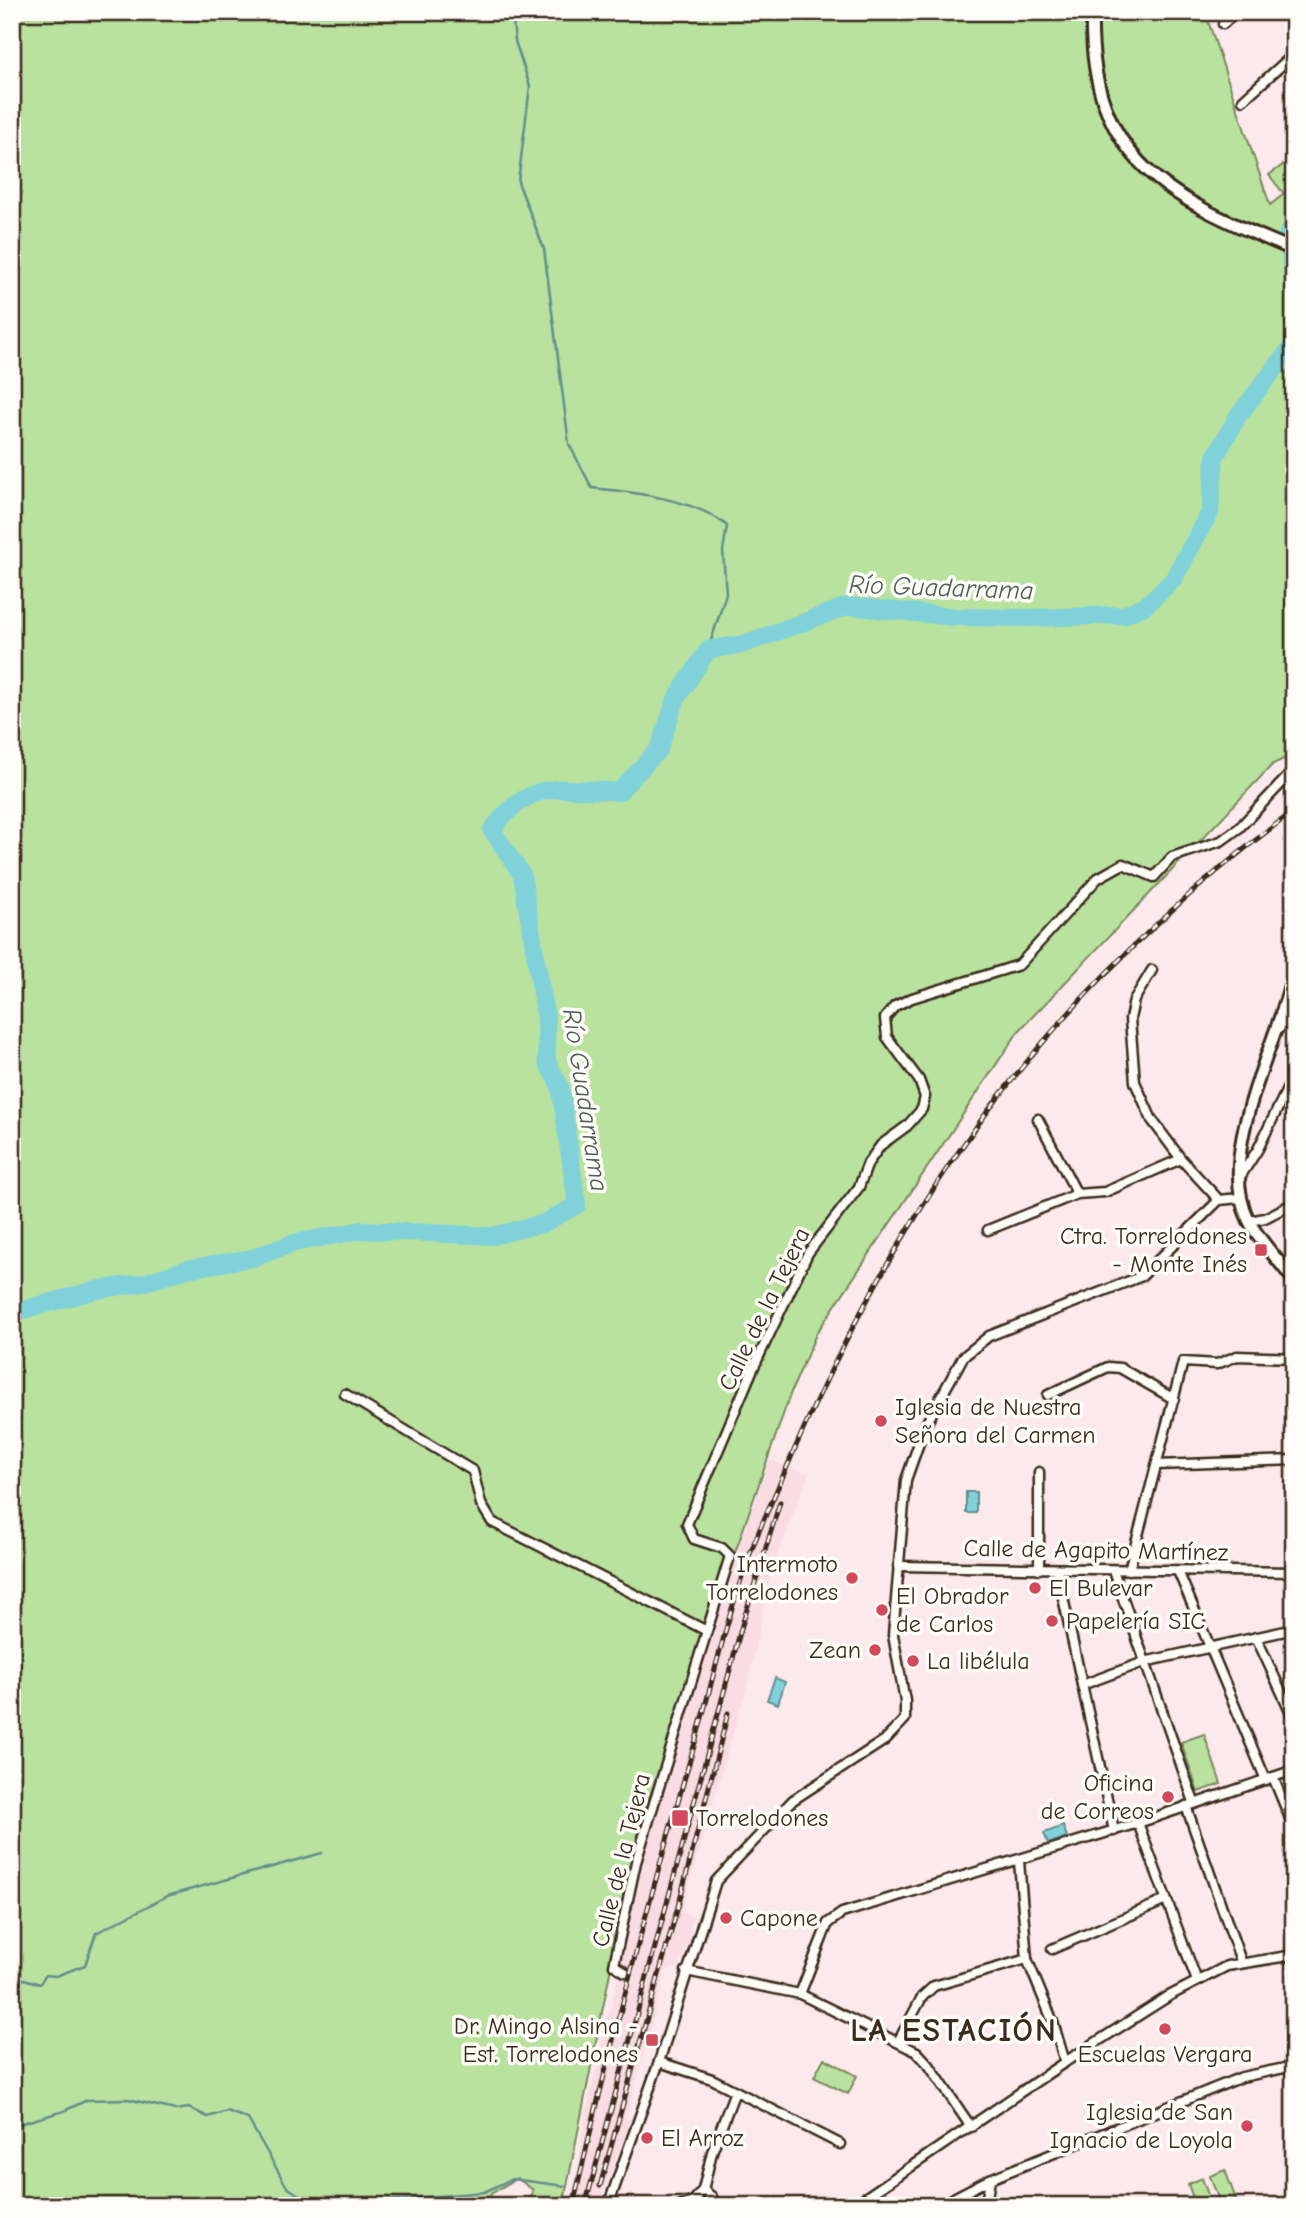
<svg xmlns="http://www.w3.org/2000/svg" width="1306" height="2218" font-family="'Comic Neue',sans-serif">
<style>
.built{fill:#fadce3}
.green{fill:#b9e29e;stroke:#7a865e;stroke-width:2}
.water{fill:#80d1da;stroke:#648e8f;stroke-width:2}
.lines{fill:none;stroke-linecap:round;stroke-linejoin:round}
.stream{stroke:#648e8f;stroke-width:2.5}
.river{stroke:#80d1da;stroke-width:18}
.minor-casing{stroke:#3b2a1e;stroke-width:13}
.secondary-casing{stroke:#3b2a1e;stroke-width:16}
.minor{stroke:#fdfcf7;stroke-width:8}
.secondary{stroke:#fdfcf7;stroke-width:10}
.rail-casing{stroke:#3b2a1e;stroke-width:5}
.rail{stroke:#fdfcf7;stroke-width:2.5;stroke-dasharray:8;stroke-linecap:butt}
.poi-dot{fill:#d1495b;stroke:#fdfcf7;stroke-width:2.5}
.labels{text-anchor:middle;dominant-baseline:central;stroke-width:7;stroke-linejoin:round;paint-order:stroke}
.poi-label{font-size:24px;fill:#3b2a1e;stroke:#fdfcf7;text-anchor:start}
.street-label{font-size:24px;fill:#3b2a1e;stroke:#fdfcf7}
.water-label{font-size:26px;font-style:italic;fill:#505c56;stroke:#fdfcf7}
.district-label{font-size:32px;font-weight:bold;letter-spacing:2px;fill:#3b2a1e;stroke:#fdfcf7}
</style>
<rect width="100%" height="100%" fill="#fbe9eb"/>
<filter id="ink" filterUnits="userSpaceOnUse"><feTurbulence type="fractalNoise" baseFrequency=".0143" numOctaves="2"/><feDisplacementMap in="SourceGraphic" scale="14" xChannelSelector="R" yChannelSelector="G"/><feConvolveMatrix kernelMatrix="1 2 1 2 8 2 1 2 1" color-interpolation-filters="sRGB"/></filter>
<g filter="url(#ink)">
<!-- built -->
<path class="built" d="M770,1460L808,1474L771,1572L748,1682L681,1912L693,1916L689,1930H692L690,1939L678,1968L666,1971L626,2118L631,2119L598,2206H569L578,2170L587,2108L618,1977L625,1971L622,1964L639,1865L665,1770L701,1675L734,1560Z"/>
<!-- green -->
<g class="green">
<path d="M12,12H1205L1270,205L1284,194L1269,175L1294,157V754L1273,764L1018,1032L816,1334L791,1392L639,1828L563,2206H529L533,2190L517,2178L491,2194L487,2206H12Z"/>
<path d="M1204,1734L1221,1784L1198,1792L1181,1742Z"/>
<path d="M824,2058L857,2076L848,2094L814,2077Z"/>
<path d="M1225,2170L1237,2202L1221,2206L1210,2176Z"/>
<path d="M1202,2178L1212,2206H1196L1188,2184Z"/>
</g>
<!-- water -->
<g class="water">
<rect x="966" y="1492" width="10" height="21"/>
<path d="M775,1678L785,1682L778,1704L767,1700Z"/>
<path d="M1063,1826L1067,1837L1048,1844L1044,1833Z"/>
</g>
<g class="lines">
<!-- stream -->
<g class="stream">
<path d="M512,12L515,41L530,86L518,182L544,249L569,444L592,488C632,492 697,499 727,526L723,551L726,594L708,650"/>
<path d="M12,1981L24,1979L40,1984L45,1975L56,1976L85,1965L96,1933L167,1896L322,1853"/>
<path d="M12,2126L64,2111L87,2100L128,2099L175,2110L189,2108L208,2117L227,2111L248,2119L287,2187L311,2203L348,2204L484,2192L512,2179L565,2186"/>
</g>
<!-- river -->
<g class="river">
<path d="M1294,226L1288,233L1294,290"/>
<path d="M12,1313L96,1290L143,1283L187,1269L252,1258L294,1243L362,1230L493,1236L544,1223L577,1205L560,1086L547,1062L546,1019L522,875L492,830C531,777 561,789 619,792L659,749L676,699L708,650L744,644L848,606L955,617L1030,618L1124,615L1146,605L1173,580L1210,512L1215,457L1238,416L1294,344"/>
</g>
<defs>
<g id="minor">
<path d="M1281,12L1294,26"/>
<path d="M1223,24L1236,12"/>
<path d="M1243,100L1294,54"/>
<path d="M1152,970L1134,1000L1130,1019L1135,1082L1152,1120L1181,1159L1219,1200"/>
<path d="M1277,1030L1294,1017"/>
<path d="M1038,1119L1077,1194"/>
<path d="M1240,1177L1258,1149L1294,1075"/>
<path d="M1249,1221L1265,1218L1294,1203"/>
<path d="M988,1230L1077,1194L1105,1192L1181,1159"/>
<path d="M345,1394L473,1471L481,1504L492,1522L705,1630"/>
<path d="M1048,1395L1108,1367L1120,1368L1174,1399"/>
<path d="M1157,1465L1294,1460"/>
<path d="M898,1566L1294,1572"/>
<path d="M1039,1569V1472"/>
<path d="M1057,1570L1114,1831"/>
<path d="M1113,1570L1194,1802"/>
<path d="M1129,1570L1183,1362L1217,1364L1237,1356L1294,1358"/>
<path d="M1178,1571L1266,1780"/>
<path d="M1256,1637L1294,1719"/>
<path d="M1082,1685L1144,1662L1294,1629"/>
<path d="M1273,1777L1294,1828"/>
<path d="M1186,1806L1241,1961"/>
<path d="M1138,1823L1197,1981"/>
<path d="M1019,1861L1027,1959L1053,2022L1065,2062"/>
<path d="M1052,1949L1166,1900"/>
<path d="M686,1971L800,1994L917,2052L929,2065L971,2127"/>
<path d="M625,1972L614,1965L636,1862L730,1556L722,1548L694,1539L687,1524L752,1371L808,1253L859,1187L868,1163L881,1145L907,1126L922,1109L925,1097L919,1080L887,1037L885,1018L895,1006L912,998L1019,965L1098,878L1123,864L1154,877L1172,857L1221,841L1239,828L1294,770"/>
<path d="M800,1994L828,1923L842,1913L1138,1823L1294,1770"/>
<path d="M898,2042L922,1997L934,1986L1027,1959"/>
<path d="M659,2062L712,2079L840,2144"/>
<path d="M703,2190L712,2152L735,2091"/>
<path d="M986,2204L990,2179"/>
<path d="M608,2206L659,2062L716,1881L793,1800L885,1740L905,1719V1701L893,1635L906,1480L925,1426L963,1357L989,1336L1142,1276L1219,1200L1240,1198"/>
<path d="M681,2206L696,2201"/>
<path d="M701,2206L696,2198L703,2190L712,2197L706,2206"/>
<path d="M853,2206L1065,2062L1169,1996L1227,1966L1294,1955"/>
<path d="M938,2206L990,2179L1242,2077L1294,2066"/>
<path d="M960,2206L970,2203L989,2206"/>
</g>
<g id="secondary">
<path d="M1092,12C1088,163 1173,200 1294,250"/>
<path d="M1294,967C1282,1038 1213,1151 1249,1221C1260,1242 1280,1261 1294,1281"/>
</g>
</defs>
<!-- minor casing -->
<use href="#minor" class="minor-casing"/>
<!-- secondary casing -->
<use href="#secondary" class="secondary-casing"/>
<!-- minor -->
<use href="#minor" class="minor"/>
<!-- secondary -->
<use href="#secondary" class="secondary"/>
<defs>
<g id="rail">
<path d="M600,2186L679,1903L728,1713"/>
<path d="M573,2206C609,2048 651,1891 697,1736C713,1679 726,1621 746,1565C759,1527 777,1491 793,1453C908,1188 1059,983 1294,811"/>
<path d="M585,2206L742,1625L780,1502"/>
</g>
</defs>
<!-- rail casing -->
<use href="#rail" class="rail-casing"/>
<!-- rail -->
<use href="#rail" class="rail"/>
</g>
</g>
<!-- markers -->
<g class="poi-dot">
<rect x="1254" y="1243" width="14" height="14" rx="3.5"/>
<circle cx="881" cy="1421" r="7"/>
<circle cx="852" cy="1578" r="7"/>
<circle cx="1035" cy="1588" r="7"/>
<circle cx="882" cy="1610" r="7"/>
<circle cx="1052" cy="1621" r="7"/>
<circle cx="875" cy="1650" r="7"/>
<circle cx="913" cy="1661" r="7"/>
<circle cx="1168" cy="1797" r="7"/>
<rect x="671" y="1809" width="18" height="18" rx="3.5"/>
<circle cx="726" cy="1918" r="7"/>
<circle cx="1165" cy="2029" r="7"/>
<rect x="645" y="2033" width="14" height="14" rx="3.5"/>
<circle cx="1247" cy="2126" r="7"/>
<circle cx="647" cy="2138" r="7"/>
</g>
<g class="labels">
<!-- poi labels -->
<g class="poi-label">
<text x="1247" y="1236" text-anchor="end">Ctra. Torrelodones<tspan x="1247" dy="28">- Monte Inés</tspan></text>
<text x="895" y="1407">Iglesia de Nuestra<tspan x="895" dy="28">Señora del Carmen</tspan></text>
<text x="838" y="1564" text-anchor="end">Intermoto<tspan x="838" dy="28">Torrelodones</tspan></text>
<text x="1049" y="1588">El Bulevar</text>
<text x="896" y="1596">El Obrador<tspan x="896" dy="28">de Carlos</tspan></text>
<text x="1066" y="1621">Papelería SIC</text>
<text x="861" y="1650" text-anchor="end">Zean</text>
<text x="927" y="1661">La libélula</text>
<text x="1154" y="1783" text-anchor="end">Oficina<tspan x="1154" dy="28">de Correos</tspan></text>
<text x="696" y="1818">Torrelodones</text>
<text x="740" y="1918">Capone</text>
<text x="638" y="2026" text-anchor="end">Dr. Mingo Alsina -<tspan x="638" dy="28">Est. Torrelodones</tspan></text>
<text x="1165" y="2054" text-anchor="middle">Escuelas Vergara</text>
<text x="1233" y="2112" text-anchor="end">Iglesia de San<tspan x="1233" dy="28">Ignacio de Loyola</tspan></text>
<text x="661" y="2138">El Arroz</text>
</g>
<!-- street labels -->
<g class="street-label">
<text transform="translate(764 1309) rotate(-64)">Calle de la Tejera</text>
<text transform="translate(1096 1550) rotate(1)">Calle de Agapito Martínez</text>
<text transform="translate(621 1860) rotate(-76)">Calle de la Tejera</text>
</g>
<!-- water labels -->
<g class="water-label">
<text transform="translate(941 588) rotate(2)">Río Guadarrama</text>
<text transform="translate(585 1100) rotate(81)">Río Guadarrama</text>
</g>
<!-- district labels -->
<g class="district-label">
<text x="954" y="2030">LA ESTACIÓN</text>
</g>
</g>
<!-- margin -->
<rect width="1306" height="2218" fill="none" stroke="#fdfcf7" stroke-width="42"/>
<rect x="21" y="21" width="1264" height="2176" fill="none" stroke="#3b2a1e" stroke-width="2.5" filter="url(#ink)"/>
</svg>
